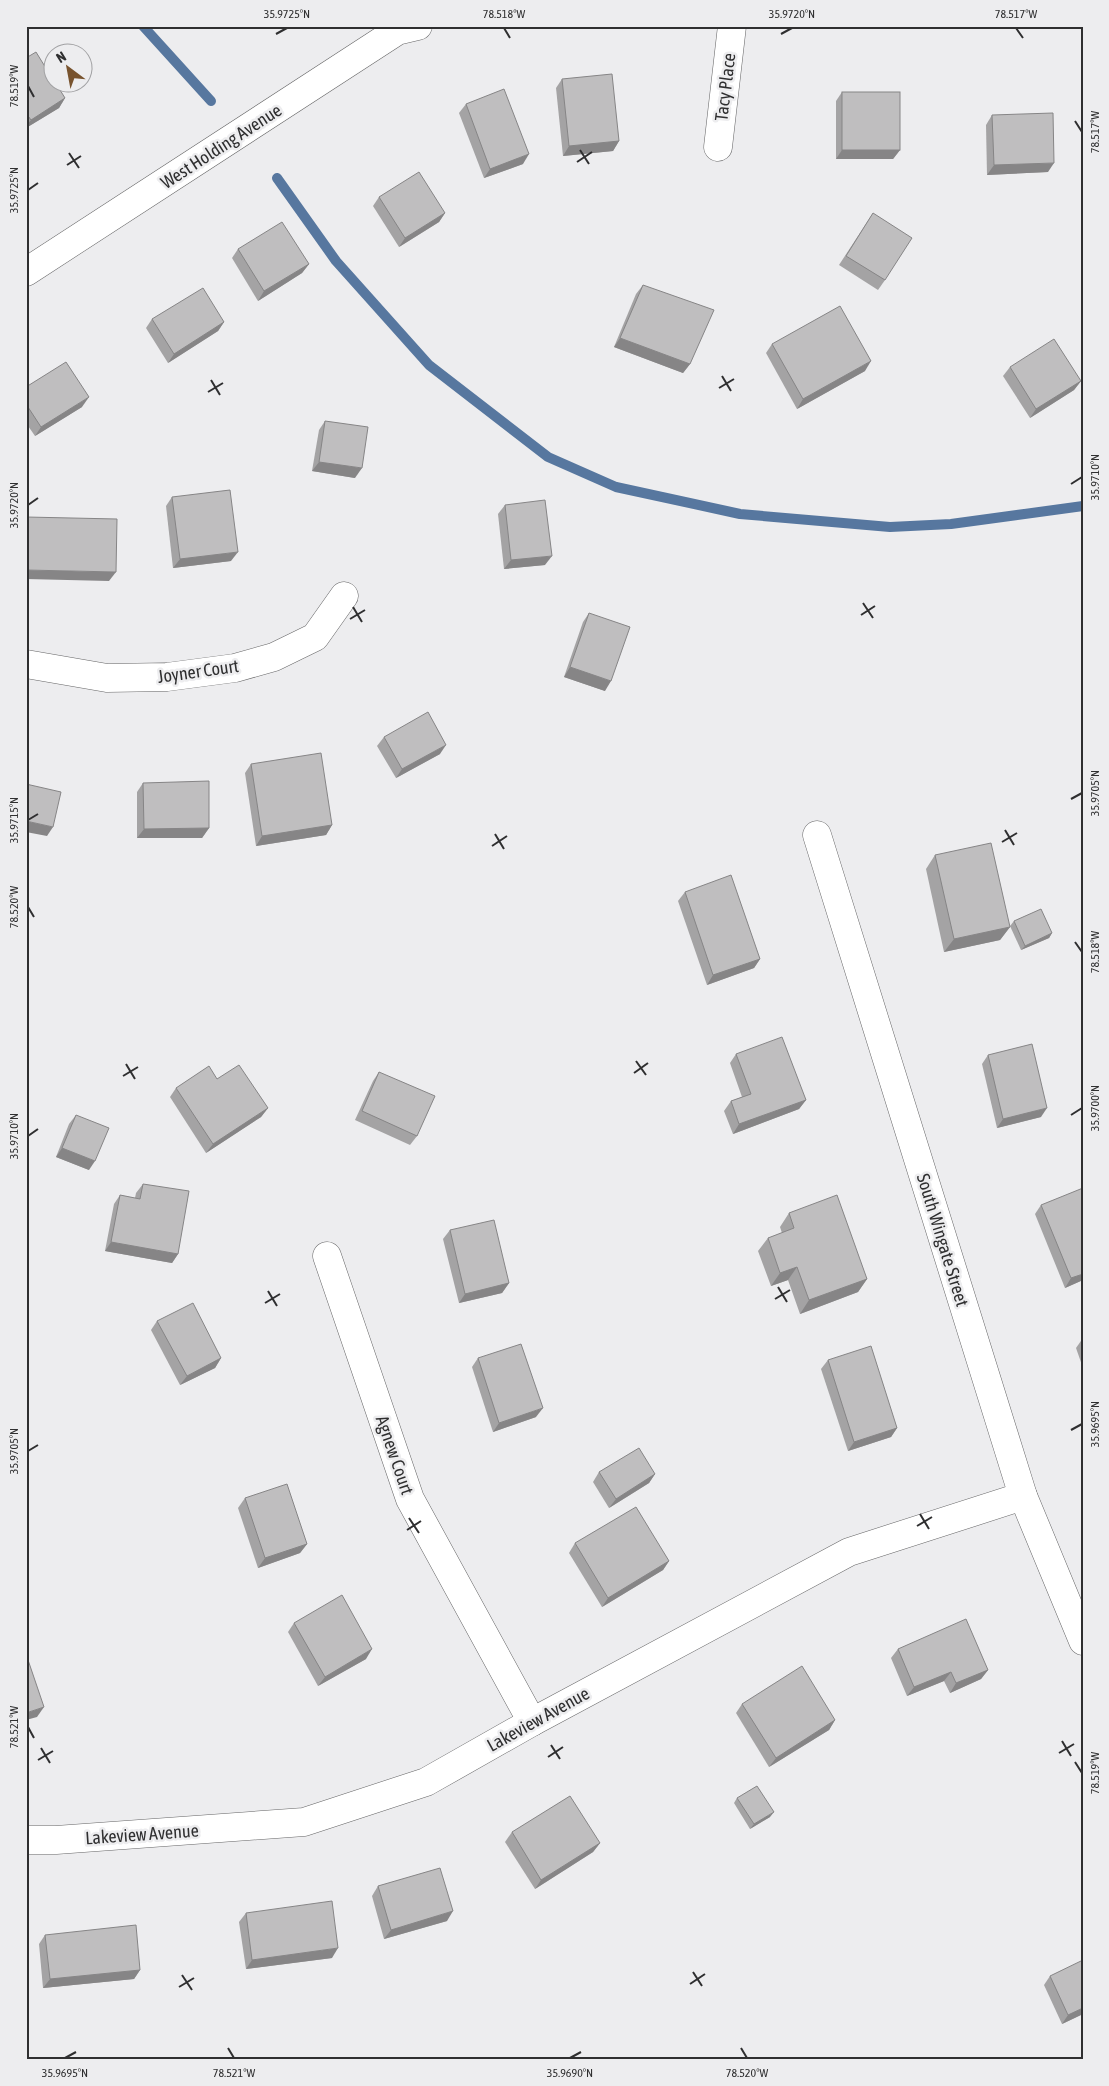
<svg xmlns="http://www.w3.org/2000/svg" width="1109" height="2086" font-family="'Asap Condensed',sans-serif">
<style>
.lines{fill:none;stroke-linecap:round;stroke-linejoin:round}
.stream{stroke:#57779f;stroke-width:10}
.minor-casing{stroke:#666667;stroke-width:29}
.minor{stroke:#fff;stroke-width:28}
.wall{fill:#a4a3a4}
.shaded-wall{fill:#868586}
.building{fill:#bfbebf;stroke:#868586}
.ticks{fill:none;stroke:#2f2f30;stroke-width:2}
.labels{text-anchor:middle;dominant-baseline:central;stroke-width:5;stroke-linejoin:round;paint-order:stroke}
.street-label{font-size:18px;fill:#2f2f30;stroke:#ededef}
.neatline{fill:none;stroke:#2f2f30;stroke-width:2}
.ticks-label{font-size:12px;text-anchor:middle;fill:#2f2f30}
</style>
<rect width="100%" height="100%" fill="#ededef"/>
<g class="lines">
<!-- stream -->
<g class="stream">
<path d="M143,26L211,101"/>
<path d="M277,178L336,261L429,365L548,457L616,487L740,514L890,527L951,524L1083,506"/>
</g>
<defs>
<g id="minor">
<path d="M718,147L732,26"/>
<path d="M26,272L397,31L418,26"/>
<path d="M26,664L107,678L167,677L235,668L274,657L315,637L344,596"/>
<path d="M817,835L1023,1496L1083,1641"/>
<path d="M327,1256L410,1499L532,1722"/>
<path d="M26,1840H56L304,1822L426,1782L532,1722L849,1552L1023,1496"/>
</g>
</defs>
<!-- minor casing -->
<use href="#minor" class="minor-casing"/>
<!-- minor -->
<use href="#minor" class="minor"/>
</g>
<!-- wall -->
<g class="wall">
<path d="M26,58L65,98L59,108L26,128Z"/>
<path d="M562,79L619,141L613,151L563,156L556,88Z"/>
<path d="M842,92L900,150L893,159H836V101Z"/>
<path d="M466,104L523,164L484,178L459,113Z"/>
<path d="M992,115L1048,172L987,175L986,125Z"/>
<path d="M379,197L445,213L439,222L399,247L373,206Z"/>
<path d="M873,213L885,280L878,290L839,265Z"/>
<path d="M238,249L309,264L302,273L258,301L232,258Z"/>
<path d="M643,285L690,364L683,373L614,347L636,294Z"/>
<path d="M152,319L224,322L218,331L168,363L146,328Z"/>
<path d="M772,344L865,371L797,409L766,353Z"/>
<path d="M1010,367L1081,381L1074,390L1030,418L1003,376Z"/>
<path d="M26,387L82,407L35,436L26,423Z"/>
<path d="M325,421L355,478L312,471L319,430Z"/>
<path d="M172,497L231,561L173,568L166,506Z"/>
<path d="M505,505L545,565L504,569L498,514Z"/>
<path d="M589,613L605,691L564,677L583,622Z"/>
<path d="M384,737L440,754L396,778L377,746Z"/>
<path d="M251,764L332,825L326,835L256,846L245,773Z"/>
<path d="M143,783L209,828L202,838H137V792Z"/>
<path d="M935,855L1010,927L1000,940L944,952L926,869Z"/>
<path d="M685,892L760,959L754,968L707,985L678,901Z"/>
<path d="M1014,921L1052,933L1049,938L1021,950L1010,926Z"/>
<path d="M736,1054L806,1100L799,1109L733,1134L724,1111L731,1101L742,1097L730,1063Z"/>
<path d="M988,1055L1041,1117L997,1128L982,1064Z"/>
<path d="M379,1072L417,1136L410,1145L355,1120L373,1081Z"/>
<path d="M217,1079L268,1108L261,1117L206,1153L170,1097L176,1088Z"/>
<path d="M76,1115L89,1170L56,1157L69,1124Z"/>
<path d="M143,1184L178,1254L172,1263L105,1251L114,1204L120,1195L135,1198L136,1193Z"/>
<path d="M1041,1205L1083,1280L1065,1288L1035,1214Z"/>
<path d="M789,1213L867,1279L858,1292L800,1314L788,1280L771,1286L758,1251L768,1238L782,1233L780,1227Z"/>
<path d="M450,1230L509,1283L502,1293L459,1303L443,1239Z"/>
<path d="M157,1321L221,1358L215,1368L180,1385L151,1330Z"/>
<path d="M1083,1338V1368L1076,1348Z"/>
<path d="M478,1358L536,1417L493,1432L472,1367Z"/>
<path d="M828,1360L897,1428L891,1437L848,1451L821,1369Z"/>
<path d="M599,1472L655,1474L649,1483L609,1508L593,1482Z"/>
<path d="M245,1498L307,1544L300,1553L258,1568L238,1508Z"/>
<path d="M575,1543L669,1561L663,1570L602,1607L569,1553Z"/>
<path d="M294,1623L366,1659L318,1686L288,1632Z"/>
<path d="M898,1649L988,1670L981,1679L950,1693L944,1681L907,1696L891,1658Z"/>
<path d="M742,1704L835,1720L829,1730L769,1767L736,1713Z"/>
<path d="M737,1798L770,1817L750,1829L734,1803Z"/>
<path d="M512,1832L600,1843L593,1852L535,1889L505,1842Z"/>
<path d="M378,1886L447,1921L384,1939L372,1896Z"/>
<path d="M246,1913L332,1958L246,1969L239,1922Z"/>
<path d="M45,1935L140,1970L134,1979L43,1988L39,1944Z"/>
<path d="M1050,1976L1083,2014L1062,2024L1044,1985Z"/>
</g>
<!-- shaded-wall -->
<g class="shaded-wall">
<path d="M65,98L59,108L26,128V126L31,120Z"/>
<path d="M619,141L613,151L563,156L569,146Z"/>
<path d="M842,150H900L893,159H836Z"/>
<path d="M529,154L523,164L484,178L490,169Z"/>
<path d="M1054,163L1048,172L987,175L994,165Z"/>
<path d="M445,213L439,222L399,247L405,238Z"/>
<path d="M309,264L302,273L258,301L264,291Z"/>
<path d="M224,322L218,331L168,363L174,354Z"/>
<path d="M620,338L690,364L683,373L614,347Z"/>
<path d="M871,361L865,371L797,409L803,399Z"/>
<path d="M1081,381L1074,390L1030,418L1036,409Z"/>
<path d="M89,397L82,407L35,436L41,427Z"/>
<path d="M319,462L362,468L355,478L312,471Z"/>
<path d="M238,552L231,561L173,568L180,559Z"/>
<path d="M552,556L545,565L504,569L511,560Z"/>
<path d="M26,570L116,572L109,581L26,579Z"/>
<path d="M570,667L611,681L605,691L564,677Z"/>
<path d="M446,745L440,754L396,778L402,769Z"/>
<path d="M26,821L53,827L47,836L26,832Z"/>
<path d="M332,825L326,835L256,846L262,836Z"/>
<path d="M209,828L202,838H137L144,829Z"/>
<path d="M1010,927L1000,940L944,952L954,939Z"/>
<path d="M1052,933L1049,938L1021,950L1025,946Z"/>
<path d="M760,959L754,968L707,985L713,975Z"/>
<path d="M806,1100L799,1109L733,1134L739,1124Z"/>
<path d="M268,1108L261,1117L206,1153L213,1144Z"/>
<path d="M1047,1108L1041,1117L997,1128L1003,1119Z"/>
<path d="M62,1148L95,1161L89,1170L56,1157Z"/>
<path d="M111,1242L178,1254L172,1263L105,1251Z"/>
<path d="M797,1267L788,1280L771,1286L780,1273Z"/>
<path d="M1083,1274V1280L1065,1288L1071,1278Z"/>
<path d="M867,1279L858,1292L800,1314L809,1300Z"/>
<path d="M509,1283L502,1293L459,1303L465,1294Z"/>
<path d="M221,1358L215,1368L180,1385L187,1376Z"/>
<path d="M543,1408L536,1417L493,1432L499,1423Z"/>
<path d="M897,1428L891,1437L848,1451L854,1442Z"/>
<path d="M655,1474L649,1483L609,1508L616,1499Z"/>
<path d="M307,1544L300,1553L258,1568L265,1558Z"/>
<path d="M669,1561L663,1570L602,1607L608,1598Z"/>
<path d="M372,1649L366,1659L318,1686L325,1677Z"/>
<path d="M988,1670L981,1679L950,1693L956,1683Z"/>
<path d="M951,1672L944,1681L907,1696L914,1687Z"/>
<path d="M44,1707L37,1717L26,1720V1713Z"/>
<path d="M835,1720L829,1730L769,1767L776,1758Z"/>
<path d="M774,1812L770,1817L750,1829L754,1824Z"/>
<path d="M600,1843L593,1852L535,1889L541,1880Z"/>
<path d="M453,1911L447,1921L384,1939L391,1930Z"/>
<path d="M338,1948L332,1958L246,1969L252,1960Z"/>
<path d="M140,1970L134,1979L43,1988L50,1979Z"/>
<path d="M1083,2008V2014L1062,2024L1068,2015Z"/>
</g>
<!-- building -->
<g class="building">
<path d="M36,52L52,78V82H55L65,98L31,120L26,113V58Z"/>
<path d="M612,74L619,141L569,146L562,79Z"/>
<path d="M504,89L529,154L490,169L466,104Z"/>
<rect x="842" y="92" width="58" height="58"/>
<path d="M1053,113L1054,163L994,165L992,115Z"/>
<path d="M419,172L445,213L405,238L379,197Z"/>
<path d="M873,213L912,238L885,280L846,256Z"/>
<path d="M282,222L309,264L264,291L238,249Z"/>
<path d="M643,285L714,310L690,364L620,338Z"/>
<path d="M203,288L224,322L174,354L152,319Z"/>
<path d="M840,306L871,361L803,399L772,344Z"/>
<path d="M1054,339L1081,381L1036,409L1010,367Z"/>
<path d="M66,362L89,397L41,427L26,404V387Z"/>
<path d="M325,421L368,427L362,468L319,462Z"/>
<path d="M230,490L238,552L180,559L172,497Z"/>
<path d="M545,500L552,556L511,560L505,505Z"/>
<path d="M26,517L117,519L116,572L26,570Z"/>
<path d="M589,613L630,627L611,681L570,667Z"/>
<path d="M428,712L446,745L402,769L384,737Z"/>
<path d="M321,753L332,825L262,836L251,764Z"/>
<path d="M209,781V828L144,829L143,783Z"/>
<path d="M26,784L61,792L53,827L26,821Z"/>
<path d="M991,843L1010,927L954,939L935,855Z"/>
<path d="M731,875L760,959L713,975L685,892Z"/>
<path d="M1041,909L1052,933L1025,946L1014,921Z"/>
<path d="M782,1037L806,1100L739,1124L731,1101L751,1094L736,1054Z"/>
<path d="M1032,1044L1047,1108L1003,1119L988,1055Z"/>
<path d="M239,1065L268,1108L213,1144L176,1088L209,1066L217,1079Z"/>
<path d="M379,1072L435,1096L417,1136L362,1111Z"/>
<path d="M76,1115L109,1128L95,1161L62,1148Z"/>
<path d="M143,1184L189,1191L178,1254L111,1242L120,1195L140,1199Z"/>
<path d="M1083,1188V1274L1071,1278L1041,1205Z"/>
<path d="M837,1195L867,1279L809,1300L797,1267L780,1273L768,1238L794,1228L789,1213Z"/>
<path d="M494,1220L509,1283L465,1294L450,1230Z"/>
<path d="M193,1303L221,1358L187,1376L157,1321Z"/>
<path d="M521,1344L543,1408L499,1423L478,1358Z"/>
<path d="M871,1346L897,1428L854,1442L828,1360Z"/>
<path d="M639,1448L655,1474L616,1499L599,1472Z"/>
<path d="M287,1484L307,1544L265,1558L245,1498Z"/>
<path d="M636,1507L669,1561L608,1598L575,1543Z"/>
<path d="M342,1595L372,1649L325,1677L294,1623Z"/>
<path d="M966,1619L988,1670L956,1683L951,1672L914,1687L898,1649Z"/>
<path d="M26,1654L44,1707L26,1713Z"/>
<path d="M802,1666L835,1720L776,1758L742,1704Z"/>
<path d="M757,1786L774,1812L754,1824L737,1798Z"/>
<path d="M570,1796L600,1843L541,1880L512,1832Z"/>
<path d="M440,1868L453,1911L391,1930L378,1886Z"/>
<path d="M332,1901L338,1948L252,1960L246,1913Z"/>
<path d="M136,1925L140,1970L50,1979L45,1935Z"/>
<path d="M1083,1960V2008L1068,2015L1050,1976Z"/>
</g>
<!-- ticks -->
<path class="ticks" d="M504,28L510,38M1016,28L1023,38M276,34L287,28M781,34L792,28M28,86L34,97M1075,121L1082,132M580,150L589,164M69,153L79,168M577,162L592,152M67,165L81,156M28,190L38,183M722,376L731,391M211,380L220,395M719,388L734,379M208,392L223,383M1071,484L1082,477M28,505L38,498M863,603L873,618M353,607L362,622M861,615L875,606M350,619L365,610M1071,799L1082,793M28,820L38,814M1005,830L1014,845M495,834L504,849M1002,842L1017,833M492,846L507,836M28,907L34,917M1075,942L1082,952M636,1061L646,1075M126,1064L135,1079M634,1073L648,1063M123,1076L138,1067M1071,1115L1082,1108M28,1136L38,1129M778,1287L787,1302M268,1291L277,1306M775,1299L790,1290M265,1303L280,1294M1071,1430L1082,1424M28,1451L38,1445M920,1514L929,1529M409,1518L419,1533M917,1526L932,1517M407,1530L421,1521M28,1727L34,1738M1062,1741L1071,1756M551,1745L560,1759M41,1748L50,1763M1059,1753L1074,1744M548,1757L563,1747M38,1760L53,1751M1075,1762L1082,1773M693,1972L702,1986M182,1975L192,1990M690,1984L705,1974M179,1987L194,1978M228,2048L234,2058M741,2048L747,2058M65,2058L76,2052M570,2058L581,2052"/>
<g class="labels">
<!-- street labels -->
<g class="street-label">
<text transform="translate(725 87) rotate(-83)">Tacy Place</text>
<text transform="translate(221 146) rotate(-33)">West Holding Avenue</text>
<text transform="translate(198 671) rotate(-8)">Joyner Court</text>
<text transform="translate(943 1240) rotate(73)">South Wingate Street</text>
<text transform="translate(395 1455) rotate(71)">Agnew Court</text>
<text transform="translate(538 1719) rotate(-29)">Lakeview Avenue</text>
<text transform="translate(142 1834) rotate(-4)">Lakeview Avenue</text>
</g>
</g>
<!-- border -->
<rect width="1109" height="2086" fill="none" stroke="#ededef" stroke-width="55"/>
<!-- north arrow -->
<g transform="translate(68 68) rotate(328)"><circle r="24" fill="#ededef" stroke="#a1a1a3"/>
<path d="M0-4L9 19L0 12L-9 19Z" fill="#78532e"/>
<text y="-8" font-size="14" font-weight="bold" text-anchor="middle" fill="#2f2f30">N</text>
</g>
<rect x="28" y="28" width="1054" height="2030" class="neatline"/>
<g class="ticks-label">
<text x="287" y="18">35.9725°N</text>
<text x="504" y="18">78.518°W</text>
<text x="792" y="18">35.9720°N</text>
<text x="1016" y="18">78.517°W</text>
<text transform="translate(14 86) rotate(-90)" y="4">78.519°W</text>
<text transform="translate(1095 132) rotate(-90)" y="4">78.517°W</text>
<text transform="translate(14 190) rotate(-90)" y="4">35.9725°N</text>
<text transform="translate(1095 477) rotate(-90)" y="4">35.9710°N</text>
<text transform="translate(14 505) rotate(-90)" y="4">35.9720°N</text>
<text transform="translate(1095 793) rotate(-90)" y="4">35.9705°N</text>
<text transform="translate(14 820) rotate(-90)" y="4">35.9715°N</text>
<text transform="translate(14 907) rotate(-90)" y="4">78.520°W</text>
<text transform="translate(1095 952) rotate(-90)" y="4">78.518°W</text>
<text transform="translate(1095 1108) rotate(-90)" y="4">35.9700°N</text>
<text transform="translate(14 1136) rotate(-90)" y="4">35.9710°N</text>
<text transform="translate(1095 1424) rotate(-90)" y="4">35.9695°N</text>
<text transform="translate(14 1451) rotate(-90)" y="4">35.9705°N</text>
<text transform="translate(14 1727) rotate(-90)" y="4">78.521°W</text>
<text transform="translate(1095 1773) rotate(-90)" y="4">78.519°W</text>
<text x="65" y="2077">35.9695°N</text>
<text x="234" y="2077">78.521°W</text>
<text x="570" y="2077">35.9690°N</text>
<text x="747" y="2077">78.520°W</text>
</g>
</svg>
